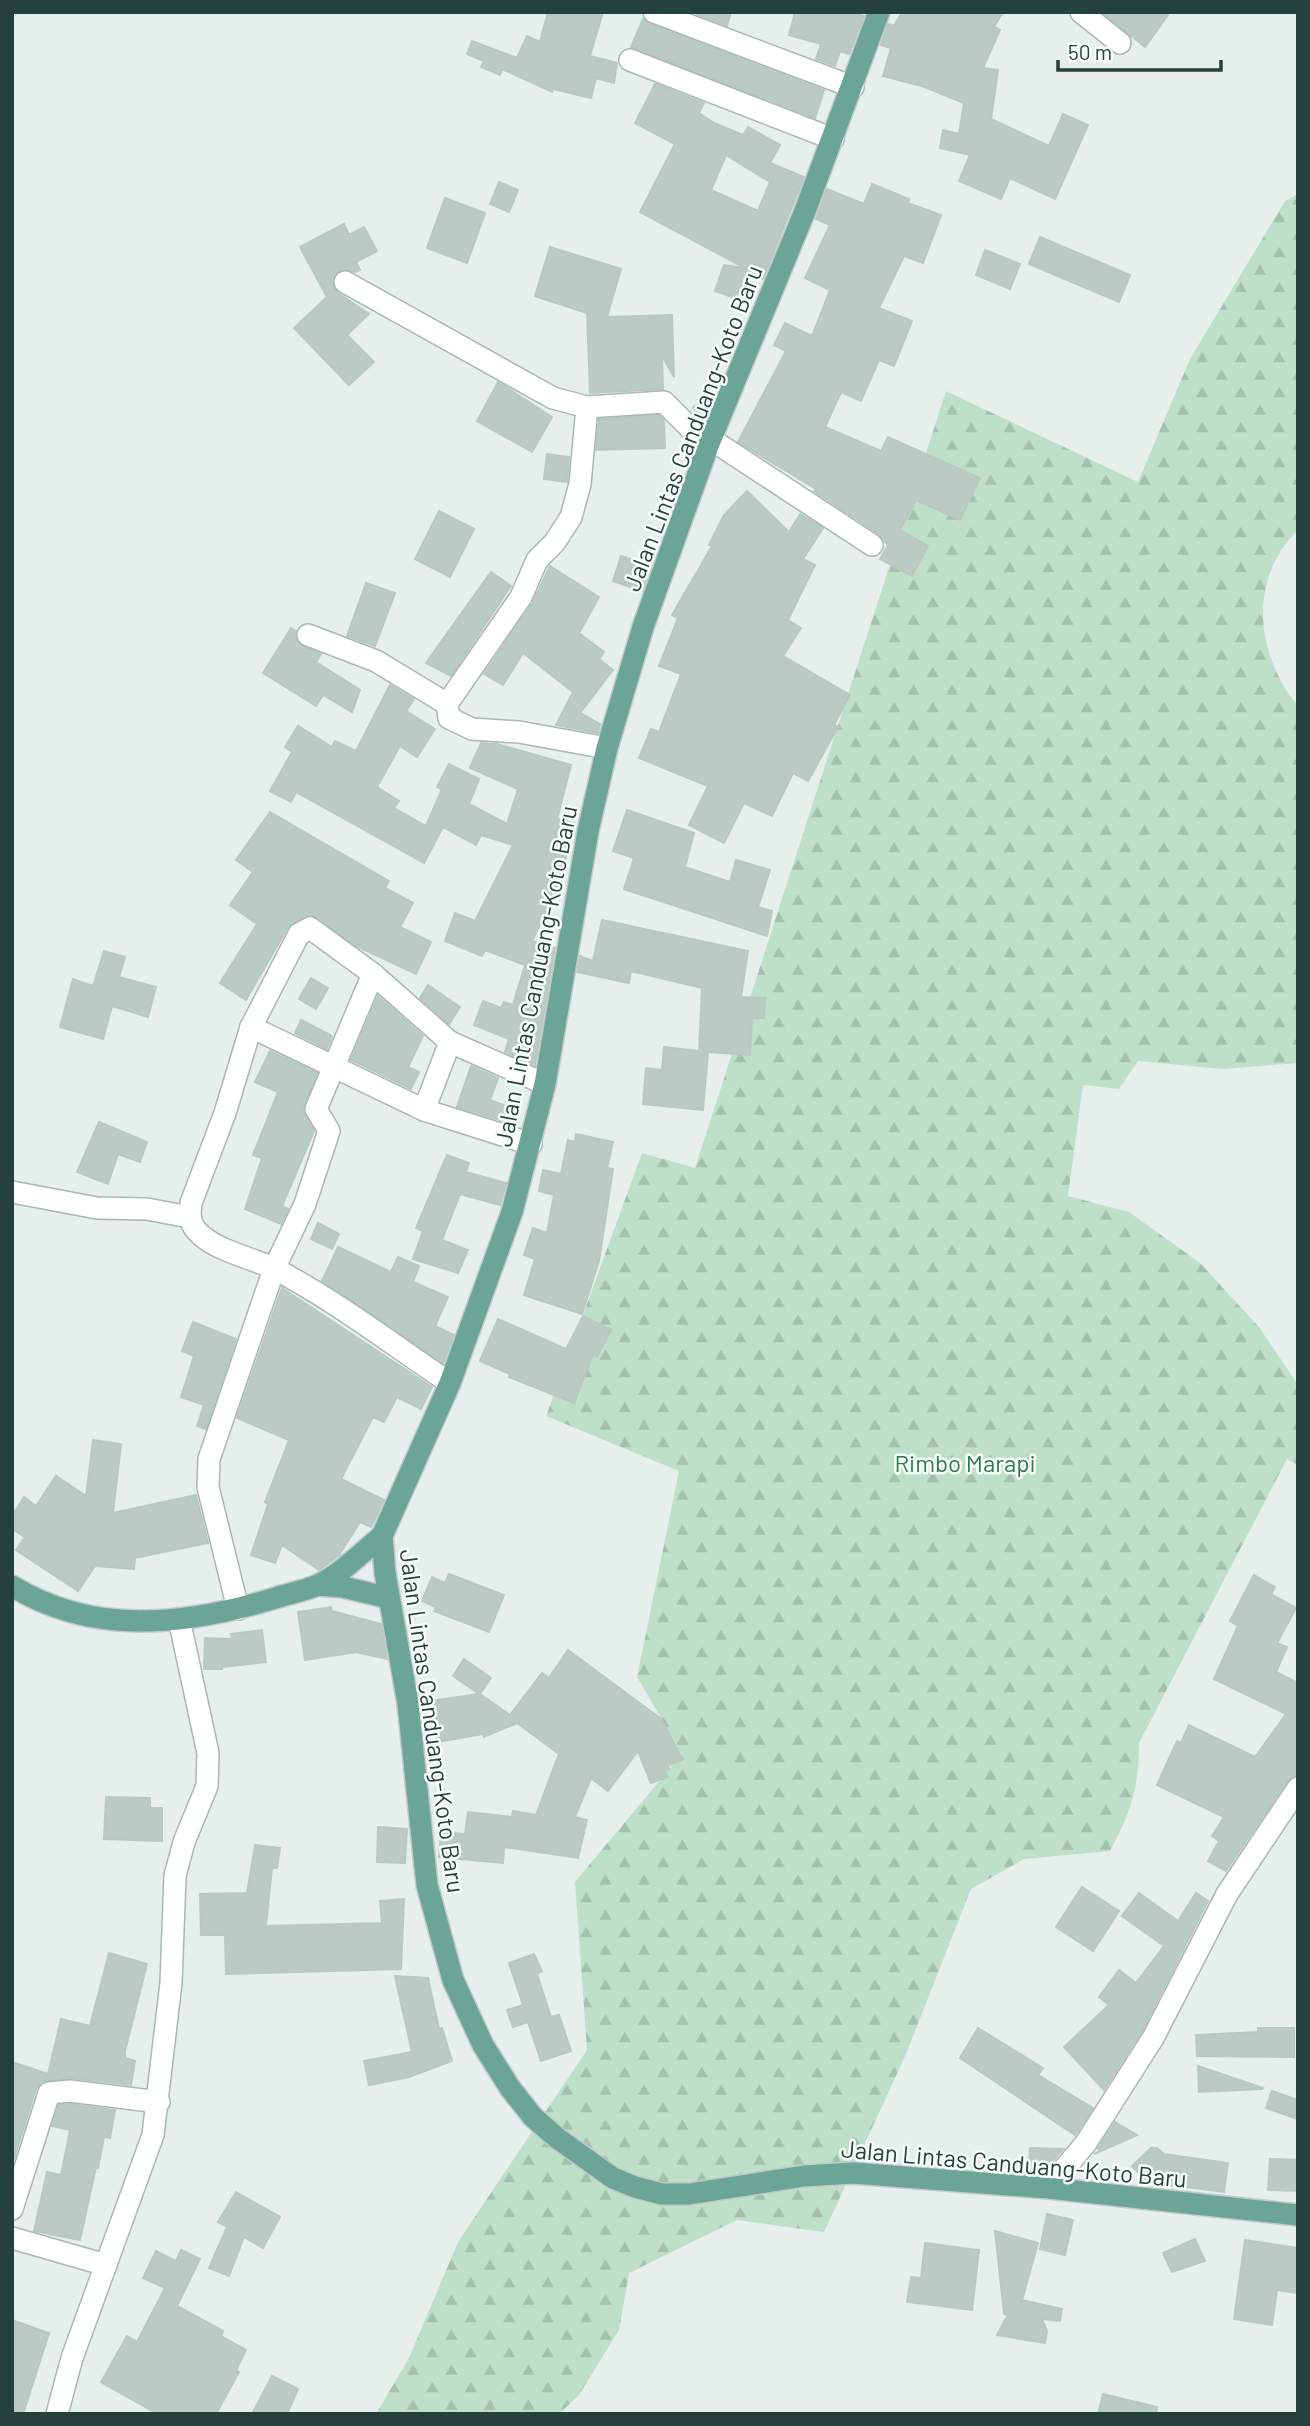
<svg xmlns="http://www.w3.org/2000/svg" width="1310" height="2426" font-family="Barlow,sans-serif">
<style>
.forest{fill:url(#forest-firs)}
.building{fill:#bbcac4;stroke:#b8c9c2;stroke-width:2;fill-rule:evenodd}
.lines{fill:none;stroke-linecap:round;stroke-linejoin:round}
.minor-casing{stroke:#a8b8b2;stroke-width:24}
.major-casing{stroke:#c2cac8;stroke-width:24}
.minor{stroke:#fff;stroke-width:21}
.major{stroke:#6aa596;stroke-width:21}
.labels{text-anchor:middle;dominant-baseline:central;stroke-width:5;stroke-linejoin:round;paint-order:stroke}
.street-label{font-size:24px;fill:#24423a;stroke:#f7fbf9}
.park-label{font-size:24px;fill:#2d7a4b;stroke:#f7fbf9}
</style>
<defs>
<pattern id="forest-firs" width="22" height="20" patternUnits="userSpaceOnUse" patternTransform="scale(1.75)"><rect width="22" height="20" fill="#bfe0c8"/><path d="M5 1l3.5 6h-7zM16 11l3.5 6h-7z" fill="#a4c1ad"/></pattern>
</defs>
<rect width="100%" height="100%" fill="#e6efeb"/>
<!-- forest -->
<path class="forest" d="M1298,194V530C1247,580 1256,655 1298,706V1063L1222,1069L1138,1061L1119,1089L1083,1085L1068,1196L1129,1212L1200,1263L1259,1327L1298,1385V1465L1287,1459L1139,1743C1139,1789 1131,1811 1110,1851L1024,1859L971,1889L906,2054L824,2232L737,2220L629,2273L619,2330L579,2395L559,2414H376L409,2358L458,2242L587,2050L575,1882L682,1754L637,1677L679,1471L546,1416L642,1153L695,1168L946,391L1138,482L1190,359L1285,201Z"/>
<!-- building -->
<g class="building">
<path d="M548,12H603L590,56L617,63L614,83L596,78L591,98L553,89L552,92L502,69L500,75L481,67L484,61L467,54L472,41L517,58L527,36L540,42Z"/>
<path d="M692,12H731L727,26Z"/>
<path d="M795,12H853L864,16L849,54L840,51L835,66L816,59L821,44L789,35Z"/>
<path d="M902,12H1003L994,27L1000,30L983,68L998,70L991,119L1049,146L1063,114L1088,125L1055,199L1010,178L1001,199L959,181L970,155L940,148L943,130L959,134L964,103L922,86L883,76L891,48L881,45L888,24L894,26Z"/>
<path d="M1102,12H1170L1145,47Z"/>
<path d="M643,19L649,24L824,90L815,118L631,47Z"/>
<path d="M655,84L704,103L699,113L714,123L743,135L748,127L780,145L770,163L804,177L763,279L749,273L740,300L715,291L724,265L745,268L640,212L675,144L635,123ZM726,155L770,182L758,211L711,190Z"/>
<path d="M499,182L518,190L509,212L490,204Z"/>
<path d="M872,184L909,199L908,203L941,215L923,263L904,256L879,308L912,321L894,366L879,360L861,401L841,392L825,427L881,451L888,437L980,478L960,520L916,500L900,530L928,546L912,576L880,559L888,545L879,534L814,491L816,489L738,442L786,351L774,345L785,323L812,336L830,290L805,278L830,225L816,219L827,189L864,204Z"/>
<path d="M445,198L485,213L467,263L427,248Z"/>
<path d="M344,224L349,235L364,227L377,251L356,262L360,270L355,272L339,270L332,282L338,293L369,314L347,335L374,362L349,385L294,328L327,297L300,247Z"/>
<path d="M1040,237L1130,275L1119,302L1029,264Z"/>
<path d="M550,247L621,269L607,317L672,315L674,377L662,356L663,389L590,393L587,313L535,296Z"/>
<path d="M985,250L1020,264L1010,289L976,275Z"/>
<path d="M498,382L552,417L532,452L477,421Z"/>
<path d="M708,398L711,404L703,423L693,407Z"/>
<path d="M659,415L664,421L665,448L596,450L599,419Z"/>
<path d="M547,454L569,457L567,482L544,479Z"/>
<path d="M747,491L789,532L800,514L823,528L803,559L815,565L788,620L801,628L783,656L850,695L834,725L838,727L808,781L793,773L772,816L744,803L724,843L689,825L708,786L639,758L651,729L659,732L681,674L659,666L678,618L672,615L712,546L709,545L724,515Z"/>
<path d="M439,511L474,529L450,577L415,559Z"/>
<path d="M621,556L651,566L642,591L613,581Z"/>
<path d="M550,566L599,597L579,633L604,652L599,659L613,670L580,713L600,724L598,733L556,725L573,692L523,653L503,685L484,674L532,604Z"/>
<path d="M491,572L511,586L451,676L426,663Z"/>
<path d="M366,583L395,593L375,646L347,636Z"/>
<path d="M291,628L296,631L298,644L321,654L316,662L360,690L352,712L323,695L316,706L263,673Z"/>
<path d="M390,685L414,699L406,711L435,729L417,757L400,746L377,787L399,801L394,808L426,826L442,789L437,787L449,764L479,779L469,804L507,824L518,789L470,768L481,743L497,744L571,765L557,819L574,823L559,886L532,941L555,948L535,1065L505,1052L509,1039L474,1025L483,1001L501,1008L504,1002L513,1005L525,965L485,950L482,956L445,941L455,913L475,921L513,845L481,835L476,845L443,827L424,863L296,792L291,802L270,791L292,752L285,747L298,726L332,747L335,741L356,751Z"/>
<path d="M627,810L694,833L685,867L730,882L736,860L770,870L758,907L772,911L767,936L624,889L634,858L613,851Z"/>
<path d="M270,812L389,881L385,888L413,903L400,927L431,942L416,974L358,947L310,915L288,927L246,1000L220,983L257,924L230,905L253,872L236,860Z"/>
<path d="M602,920L748,951L741,997L765,998L764,1018H752L750,1055L708,1052L703,1110L643,1104L646,1068L662,1070L664,1047L699,1051L702,988L631,971L629,983L577,972L580,956L593,961Z"/>
<path d="M104,951L125,957L119,977L156,987L148,1017L112,1006L103,1039L60,1027L73,979L93,986Z"/>
<path d="M311,978L328,988L316,1009L299,999Z"/>
<path d="M428,985L460,1007L449,1024L420,998Z"/>
<path d="M378,996L423,1036L408,1067L419,1072L411,1089L351,1060Z"/>
<path d="M301,1020L332,1036L327,1049L295,1033Z"/>
<path d="M270,1051L317,1073L303,1109L314,1131L282,1206L288,1209L281,1224L245,1209L262,1158L253,1155L278,1092L255,1082Z"/>
<path d="M471,1066L498,1078L490,1100L511,1108L506,1122L457,1107Z"/>
<path d="M99,1122L147,1142L140,1162L118,1154L108,1184L77,1172Z"/>
<path d="M576,1134L613,1142L607,1168L613,1169L599,1261L582,1314L524,1295L535,1259L524,1255L533,1228L547,1233L554,1195L539,1191L543,1170L561,1174L568,1140L575,1142Z"/>
<path d="M447,1155L469,1163L466,1172L506,1183L500,1205L460,1194L442,1240L468,1250L458,1273L413,1259L423,1231L416,1228Z"/>
<path d="M318,1223L339,1234L332,1249L311,1239Z"/>
<path d="M338,1247L391,1272L398,1257L419,1266L413,1282L448,1297L435,1326L454,1335L443,1363L322,1281Z"/>
<path d="M282,1288L432,1387L421,1409L397,1397L384,1422L373,1417L341,1479L384,1500L371,1527L360,1522L339,1555L319,1570L282,1545L275,1563L251,1555L268,1504L265,1502L289,1440L237,1418Z"/>
<path d="M583,1316L611,1330L597,1357L593,1355L574,1403L509,1377L510,1374L480,1361L498,1319L566,1349Z"/>
<path d="M193,1322L236,1339L206,1429L197,1426L204,1405L181,1397L194,1356L182,1351Z"/>
<path d="M93,1440L121,1444L113,1513L196,1495L208,1543L135,1558L134,1569L95,1566L78,1591L16,1550L25,1537L12,1529V1516L24,1497L36,1506L56,1476L86,1496Z"/>
<path d="M449,1574L504,1595L489,1632L434,1611L436,1607L422,1601L432,1577L445,1583Z"/>
<path d="M1254,1575L1275,1587L1271,1594L1296,1608L1277,1643L1287,1647L1276,1672L1298,1683V1775L1287,1781L1226,1871L1208,1861L1219,1841L1212,1836L1224,1817L1157,1785L1177,1741L1181,1743L1189,1725L1255,1757L1286,1714L1214,1679L1238,1626L1230,1621Z"/>
<path d="M331,1607L332,1611L381,1624L387,1659L356,1652L305,1660L298,1612Z"/>
<path d="M262,1630L266,1662L222,1667V1669H204L205,1638L232,1639L231,1634Z"/>
<path d="M568,1650L661,1719L683,1759L668,1766L669,1769L665,1771L668,1777L651,1783L638,1751L608,1791L591,1778L575,1817L587,1820L578,1858L504,1847L503,1863L439,1857L441,1832L465,1834L468,1812L512,1817L513,1811L536,1815L559,1754L517,1723L484,1737L483,1734L437,1742L430,1701L479,1694L453,1676L464,1659L491,1678L480,1694L510,1715L542,1673L549,1678Z"/>
<path d="M106,1797L150,1798V1808H162V1841L104,1839Z"/>
<path d="M378,1827L407,1829L405,1863L377,1862Z"/>
<path d="M255,1845L280,1848L277,1868H272L266,1926L382,1923L380,1901L404,1899L401,1969L226,1974L225,1935H201L200,1894L247,1893Z"/>
<path d="M1082,1887L1119,1911L1093,1951L1056,1927Z"/>
<path d="M1139,1893L1178,1921L1196,1893L1208,1901L1142,2031L1104,2090L1064,2047L1109,2005L1099,1997L1119,1970L1136,1983L1164,1946L1122,1916Z"/>
<path d="M109,1953L147,1964L125,2051V2058L135,2061L131,2085L71,2078L41,2082L36,2089L12,2165V2062L48,2074L61,2019L90,2026Z"/>
<path d="M534,1954L542,1971L537,1974L551,2017L559,2015L571,2051L541,2061L528,2022L513,2027L507,2010L523,2005L509,1963Z"/>
<path d="M395,1976L428,1978L439,2029L442,2028L452,2061L409,2077L369,2085L364,2061L412,2052Z"/>
<path d="M978,2028L1043,2068L1038,2075L1093,2108L1075,2135L960,2058Z"/>
<path d="M1258,2028H1294V2057L1197,2056L1196,2035L1258,2032Z"/>
<path d="M1198,2066L1263,2088L1262,2089L1199,2092Z"/>
<path d="M1272,2091L1298,2100V2119L1266,2108Z"/>
<path d="M70,2104L115,2110L110,2138L104,2137L98,2168L96,2167L80,2240L34,2231L47,2172L61,2175L70,2130L52,2126L59,2105Z"/>
<path d="M1115,2122L1137,2135L1094,2154L1101,2151L1098,2149Z"/>
<path d="M1030,2148L1063,2149L1042,2174L1029,2173Z"/>
<path d="M1151,2148H1157L1164,2154L1228,2163L1224,2192L1147,2182L1132,2166Z"/>
<path d="M1270,2159L1298,2160V2191L1268,2190Z"/>
<path d="M236,2192L280,2217L263,2248L244,2237L229,2276L209,2268L227,2227L218,2222Z"/>
<path d="M1047,2214L1073,2220L1065,2255L1040,2249Z"/>
<path d="M995,2231L1038,2243L1022,2300L1062,2309L1060,2321L1042,2319L1047,2331L1045,2343L997,2335L1008,2315L1004,2314Z"/>
<path d="M1195,2239L1205,2261L1172,2272L1163,2253Z"/>
<path d="M1245,2240L1298,2248V2293L1277,2290L1272,2325L1234,2319Z"/>
<path d="M925,2243L979,2250L972,2310L907,2302L911,2277L921,2278Z"/>
<path d="M181,2250L200,2259L177,2306L223,2331L221,2336L246,2350L236,2370L239,2372L216,2414H158L101,2382L127,2336L137,2342L165,2288L143,2278L156,2251L176,2261Z"/>
<path d="M12,2320L49,2333L23,2414H12Z"/>
<path d="M272,2376L298,2389L287,2414H252Z"/>
<path d="M1103,2394L1157,2407L1156,2414H1098Z"/>
</g>
<g class="lines">
<defs>
<g id="minor">
<path d="M654,12L853,87"/>
<path d="M1081,12L1120,43"/>
<path d="M630,60L833,139"/>
<path d="M345,282L553,398L587,407L664,402L708,446"/>
<path d="M712,440L872,545"/>
<path d="M308,635L376,661L447,704L449,718L472,729L519,732L607,748"/>
<path d="M447,704L521,597L537,560L555,542L571,517L580,484L587,407"/>
<path d="M251,1027L424,1110L531,1144"/>
<path d="M424,1110L450,1042"/>
<path d="M12,1192L97,1208L147,1209L189,1217"/>
<path d="M450,1383C393,1345 336,1301 275,1269C252,1258 221,1252 202,1236C190,1226 189,1218 191,1203L225,1113L251,1027L299,934L310,928L373,974L450,1042L545,1084"/>
<path d="M238,1609L208,1487L209,1459L274,1269L305,1204L329,1131L316,1109L373,974"/>
<path d="M1048,2188L1086,2143L1153,2038L1227,1894L1298,1788"/>
<path d="M12,2209L49,2093L70,2091L159,2102"/>
<path d="M12,2238L106,2265"/>
<path d="M57,2414L72,2358L153,2135L171,1983L175,1876L184,1842L207,1786L208,1753L179,1619"/>
</g>
<g id="major">
<path d="M879,12L805,211L708,446L643,627L607,748L588,831L545,1084L512,1212L450,1383L382,1536L385,1573L408,1704L427,1885L453,1980L483,2045L510,2088L533,2117L557,2138L613,2178L635,2187L662,2194H689L804,2176L853,2173L1048,2188L1298,2215"/>
<path d="M318,1585L343,1587L389,1598"/>
<path d="M12,1586C93,1636 185,1625 272,1599C287,1594 304,1591 318,1585C341,1574 362,1552 382,1536"/>
</g>
</defs>
<!-- minor casing -->
<use href="#minor" class="minor-casing"/>
<!-- major casing -->
<use href="#major" class="major-casing"/>
<!-- minor -->
<use href="#minor" class="minor"/>
<!-- major -->
<use href="#major" class="major"/>
</g>
<g class="labels">
<!-- street labels -->
<g class="street-label">
<text transform="translate(692 428) rotate(-69)">Jalan Lintas Canduang-Koto Baru</text>
<text transform="translate(535 976) rotate(-79)">Jalan Lintas Canduang-Koto Baru</text>
<text transform="translate(433 1721) rotate(82)">Jalan Lintas Canduang-Koto Baru</text>
<text transform="translate(1014 2163) rotate(5)">Jalan Lintas Canduang-Koto Baru</text>
</g>
<!-- park labels -->
<g class="park-label">
<text x="965" y="1462">Rimbo Marapi</text>
</g>
</g>
<!-- border -->
<rect width="1310" height="2426" fill="none" stroke="#24423a" stroke-width="28"/>
<!-- scale -->
<path d="M1058 60v10h163v-10" fill="none" stroke="#24423a" stroke-width="3.5"/>
<text x="1068" y="60" font-size="21" fill="#24423a" stroke="#f7fbf9" stroke-width="5" paint-order="stroke">50 m</text>
</svg>
